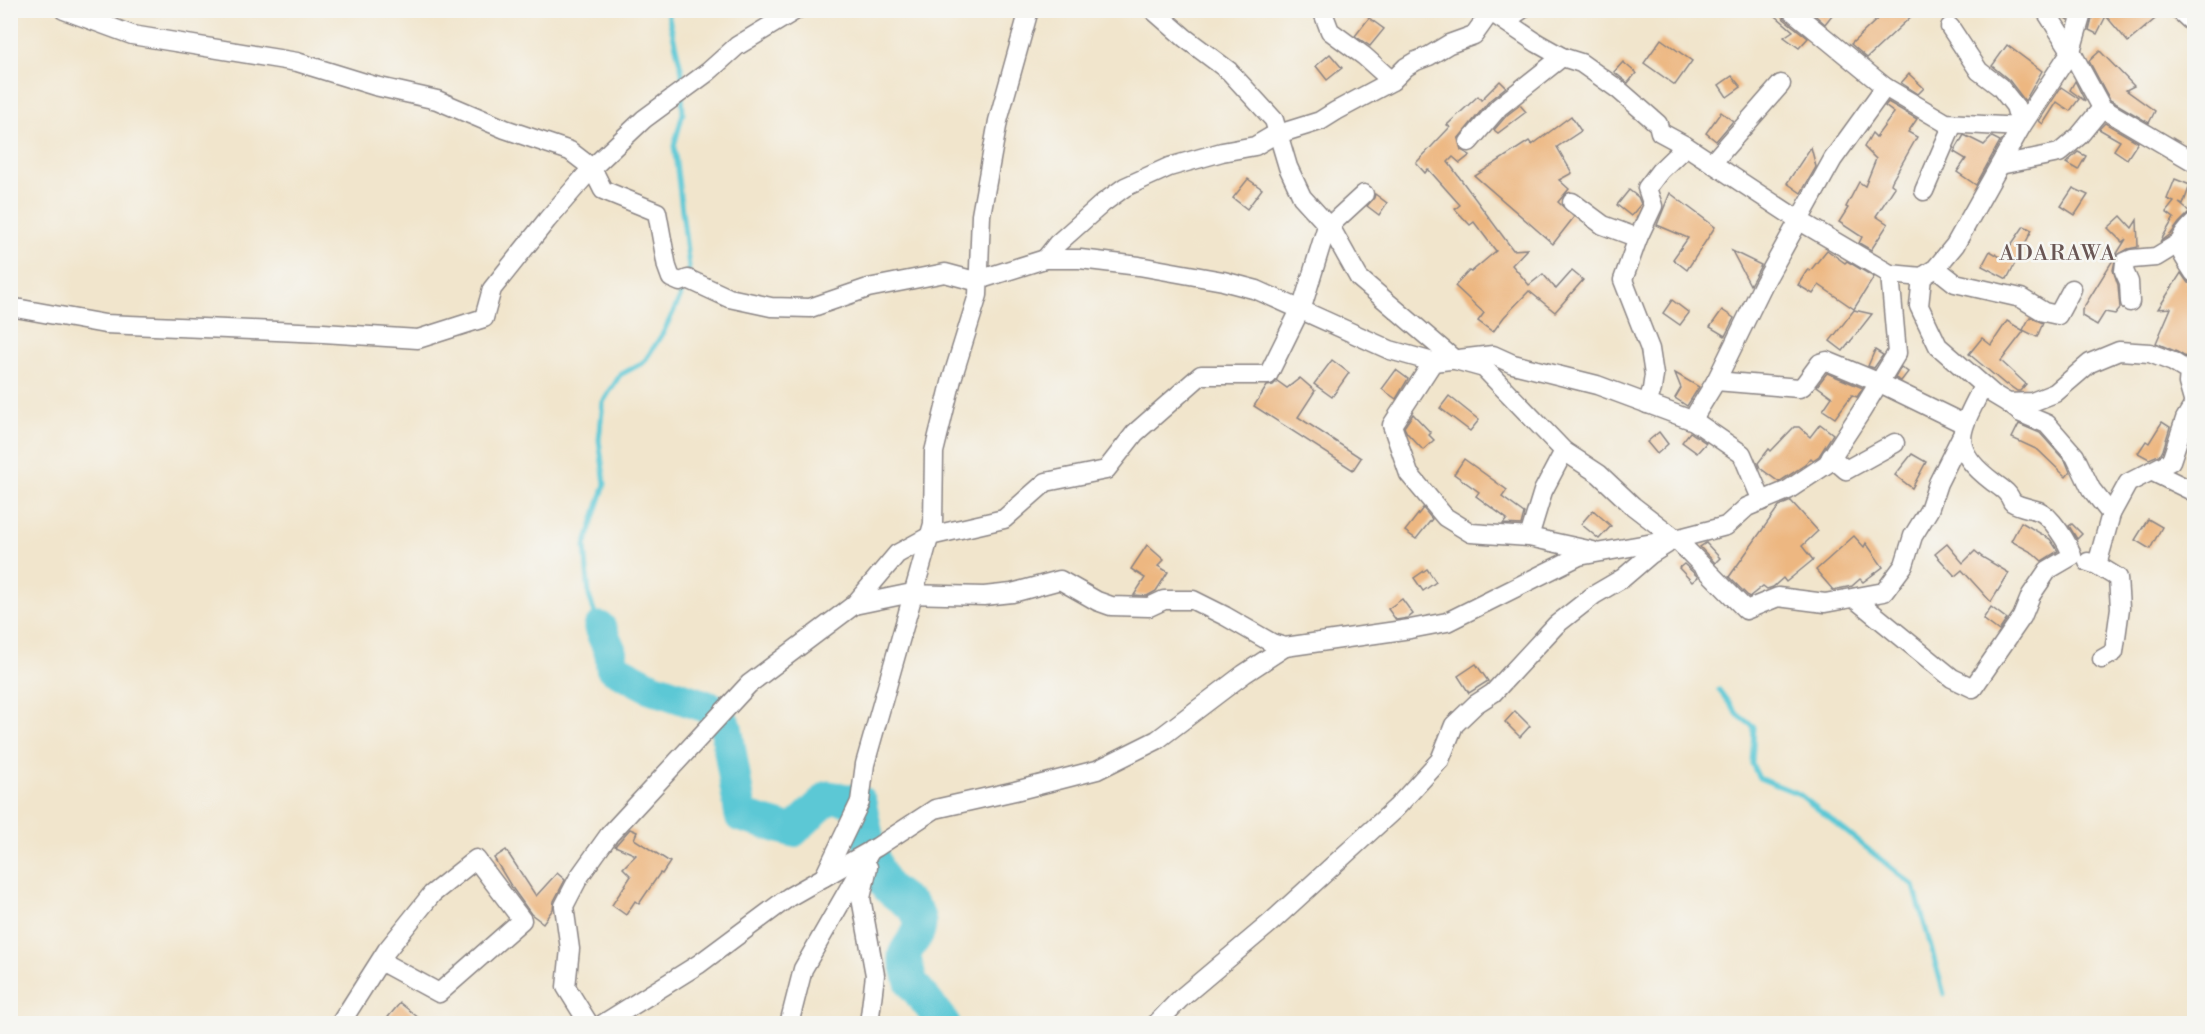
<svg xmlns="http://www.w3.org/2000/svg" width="2205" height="1034" font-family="'Libre Bodoni',serif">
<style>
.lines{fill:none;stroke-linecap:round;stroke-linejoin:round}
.stream{stroke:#5cc8d5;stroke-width:5}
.river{stroke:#5cc8d5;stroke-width:33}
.building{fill:#edb781}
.minor-casing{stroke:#8a8484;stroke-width:21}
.minor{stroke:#fff;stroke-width:18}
.labels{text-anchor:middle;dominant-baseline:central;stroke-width:5;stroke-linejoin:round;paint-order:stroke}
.quarter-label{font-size:22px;letter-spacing:1.5px;fill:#695654;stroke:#f6f6f2}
</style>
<rect width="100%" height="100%" fill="#f6f6f2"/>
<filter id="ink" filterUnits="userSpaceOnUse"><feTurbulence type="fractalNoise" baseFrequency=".0167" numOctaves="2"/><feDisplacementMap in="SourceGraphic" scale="12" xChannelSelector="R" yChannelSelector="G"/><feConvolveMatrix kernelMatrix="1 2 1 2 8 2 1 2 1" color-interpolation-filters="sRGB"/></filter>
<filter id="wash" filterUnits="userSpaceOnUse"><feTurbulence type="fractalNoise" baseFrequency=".008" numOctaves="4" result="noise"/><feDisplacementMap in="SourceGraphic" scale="24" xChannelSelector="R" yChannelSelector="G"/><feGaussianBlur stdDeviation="1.35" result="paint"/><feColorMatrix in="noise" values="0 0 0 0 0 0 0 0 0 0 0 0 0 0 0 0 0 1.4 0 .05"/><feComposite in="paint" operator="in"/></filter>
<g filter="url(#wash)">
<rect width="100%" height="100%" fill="#f1e5cc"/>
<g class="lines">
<!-- stream -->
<g class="stream">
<path d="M667,10L682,72V85"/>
<path d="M682,97L683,113L674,146L689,267L687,275"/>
<path d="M600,628L589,596L585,546L605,484L599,440L603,402L620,375L644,362L663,333L680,298L684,283"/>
<path d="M1719,690L1738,715L1754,727L1752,764L1759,778L1799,794L1914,886L1944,994"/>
</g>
<!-- river -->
<path class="river" d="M600,628L611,653L612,667L650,687L716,710L726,727L741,816L793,831L829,797L860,802C866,829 870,858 884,882C893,898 918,902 920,923C920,936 909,943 904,955L911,982L944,1024"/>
</g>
<g id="blocks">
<!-- building -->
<g class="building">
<path d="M1769,10H1780L1784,19L1808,38L1799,48L1784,37L1793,31Z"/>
<path d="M1809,10H1836L1825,24Z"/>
<path d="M1887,10H1918L1867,58L1851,44Z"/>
<path d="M2059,10H2071L2068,20L2062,16Z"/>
<path d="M2094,10H2157L2152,17L2155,19L2128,42L2106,16L2097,34L2089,30Z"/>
<path d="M1369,18L1384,29L1370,46L1355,36Z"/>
<path d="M1661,39L1692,61L1675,85L1644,63Z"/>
<path d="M2007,45L2042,71L2025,101L2009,80L1992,66Z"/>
<path d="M2100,51L2134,86L2126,90L2155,111L2149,123L2110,100L2089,61Z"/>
<path d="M1330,54L1342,68L1327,80L1316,66Z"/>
<path d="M1623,62L1636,73L1628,83L1614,72Z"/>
<path d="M1909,74L1924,88L1918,94L1901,83Z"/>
<path d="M1732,76L1741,87L1727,97L1719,85Z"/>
<path d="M1500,81L1506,87L1490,100L1458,139L1461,150L1470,155L1460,163L1453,157L1448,162L1513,250L1527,249L1512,265L1529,285L1543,274L1556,289L1572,271L1583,280L1555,312L1529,291L1504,317L1493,332L1478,321L1484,313L1455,286L1469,271L1471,272L1496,251L1474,222L1470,225L1455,209L1460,205L1428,169L1425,173L1416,163L1450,127L1447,125L1478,96L1481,100Z"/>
<path d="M2075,81L2085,101L2070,90Z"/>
<path d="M2061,87L2079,99L2070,111L2057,102L2043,124L2039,121Z"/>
<path d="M1888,102L1917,119L1908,132L1917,137L1892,181L1891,184L1895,187L1876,216L1888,224L1871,250L1859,243L1862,237L1839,222L1848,208L1846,207L1859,182L1865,186L1876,159L1864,147L1872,133L1876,137L1894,113L1885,106Z"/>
<path d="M1520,105L1526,112L1498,133L1494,130L1507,115Z"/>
<path d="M1721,112L1733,121L1716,141L1706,133Z"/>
<path d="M1571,116L1581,131L1557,147L1572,173L1559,180L1569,189L1558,202L1574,217L1553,244L1475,176L1529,141L1532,145Z"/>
<path d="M2105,123L2138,142L2127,159L2114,150L2120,141L2099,129Z"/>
<path d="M1964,135L1984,145L1992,137L2000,141L1976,185L1957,172L1966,159L1954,152Z"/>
<path d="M1811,147L1816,167L1801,193L1787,183Z"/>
<path d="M2078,152L2086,156L2078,170L2066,163Z"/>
<path d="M1248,179L1262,189L1247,209L1233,198Z"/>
<path d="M2175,179L2190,185L2183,205L2179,203L2190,212L2179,223L2171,234L2160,242L2174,218L2166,212L2174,202L2167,199Z"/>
<path d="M2073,188L2088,195L2075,215L2061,206Z"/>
<path d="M1629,190L1638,197L1641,204L1631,216L1617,205Z"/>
<path d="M1670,193L1715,227L1687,270L1673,259L1688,238L1657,225Z"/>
<path d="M1375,194L1387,203L1379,215L1367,206L1374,198Z"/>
<path d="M2121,216L2132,228L2137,220L2138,247L2128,249L2116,256L2113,270L2118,285L2120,308L2115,314L2105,312L2097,325L2082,316V310L2126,239L2122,242L2108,228Z"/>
<path d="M2024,226L2032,230L2007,279L1982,266L1990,251L2002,258Z"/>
<path d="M1827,250L1845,263L1847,261L1874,277L1854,309L1819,285L1813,294L1798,285L1808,269L1810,271Z"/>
<path d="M1732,251L1761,265L1750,285Z"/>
<path d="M2181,273L2188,283L2194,284V362L2177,352L2156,343L2171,308L2158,309Z"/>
<path d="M1672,300L1689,313L1680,325L1663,313Z"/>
<path d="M1722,310L1734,318L1725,336L1710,327Z"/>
<path d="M1854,310L1872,314L1843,351L1830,341Z"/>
<path d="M2030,317L2043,323L2037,337L2023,330Z"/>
<path d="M2007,321L2024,331L2001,361L2026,384L2020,391H2017L2007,384L2006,385L1969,354L1982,338L1991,345Z"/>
<path d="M1875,350L1883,355L1874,368L1868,366Z"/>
<path d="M1332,360L1349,373L1332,397L1314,384Z"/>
<path d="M1901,367L1908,372L1901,381L1895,378Z"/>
<path d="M1396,370L1408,379L1396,399L1382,389Z"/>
<path d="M1675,373L1699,387L1687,406L1675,398L1681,388Z"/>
<path d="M1827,373L1863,388L1857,397L1852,395L1835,418L1823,410L1832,397L1817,386Z"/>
<path d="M1300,378L1315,391L1298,417L1361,458L1353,470L1254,406L1267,386L1273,385L1277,381L1287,388Z"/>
<path d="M1449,396L1479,420L1470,431L1440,408Z"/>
<path d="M1413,414L1431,433L1429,435L1434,440L1423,450L1407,433L1404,427Z"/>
<path d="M2162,422L2170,427L2163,450L2161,454L2149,459L2138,453L2146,441L2149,443Z"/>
<path d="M1820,424L1833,434L1819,456L1813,460L1811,458L1805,465L1779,482L1760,468L1758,463L1769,449L1771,451L1794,427H1799L1810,437Z"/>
<path d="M2019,424L2040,433L2066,462L2070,472L2066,477L2038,450L2012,438Z"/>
<path d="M1659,432L1668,444L1657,454L1647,442Z"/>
<path d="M1690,432L1706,443L1697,453L1682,442Z"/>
<path d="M1912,454L1926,462L1912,488L1895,475Z"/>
<path d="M1464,459L1507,490L1502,497L1524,513L1521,525L1503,524L1507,519L1476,496L1479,492L1454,474Z"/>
<path d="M1791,501L1818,531L1802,546L1813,560L1786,582L1783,578L1773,587L1767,589L1763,586L1749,597L1729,577L1779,506Z"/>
<path d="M1423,508L1432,519L1416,539L1405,531Z"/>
<path d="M1593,510L1611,526L1599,539L1581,524Z"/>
<path d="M2148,519L2162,527L2150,549L2135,540Z"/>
<path d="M2021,522L2050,539L2058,551L2042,561L2033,553L2011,541Z"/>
<path d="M2072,524L2082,534L2077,539L2069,526Z"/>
<path d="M1854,536L1864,547L1866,543L1883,567L1863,582L1860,579L1852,586L1833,590L1816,570Z"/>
<path d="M1706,543L1720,558L1715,563L1700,547Z"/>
<path d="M1947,544L1963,563L1975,551L1982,557L2009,573L1991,602L1962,570L1955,576L1935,554Z"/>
<path d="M1147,545L1164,560L1158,566L1168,572L1156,591L1147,596L1134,595L1145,578L1131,569Z"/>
<path d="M1684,564L1698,577L1692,582L1679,568Z"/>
<path d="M1427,569L1436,582L1423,591L1414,578Z"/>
<path d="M1402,599L1413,614L1408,618L1396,620L1388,609Z"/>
<path d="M1991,607L2007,619L1999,631L1983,619Z"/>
<path d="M1476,664L1488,681L1469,693L1458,676Z"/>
<path d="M1515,711L1530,726L1520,737L1505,722Z"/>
<path d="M630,829L637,832L634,839L670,862L662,874L660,873L639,904L635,901L626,915L612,905L631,876L623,868L636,855L615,846Z"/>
<path d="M506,850L536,896L557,873L565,880L554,901L553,909L543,923L531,914L511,886L494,858Z"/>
<path d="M400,1003L425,1023H383Z"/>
</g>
</g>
</g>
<g filter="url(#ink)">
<use href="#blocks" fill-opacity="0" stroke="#8a8484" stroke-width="1.5"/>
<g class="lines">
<defs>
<g id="minor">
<path d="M64,10L132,35L297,62L375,86L437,100L505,129L570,151L592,168L603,190L657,212L667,267L671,278L680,282L688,279L729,298L771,307L810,308L868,288L945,273L975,281L1045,259H1080L1139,266L1223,281L1257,290L1390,350L1433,362L1493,355L1513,364L1597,385L1694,421L1742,454L1762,501"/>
<path d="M1153,10L1185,38L1229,71L1274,120L1288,167L1302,197L1332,230L1359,278L1455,360L1484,368L1564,451L1599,474L1633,506L1676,539L1746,610L1778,597L1825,603L1884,592L1904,565L1913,536L1929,510L1938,483L1961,437"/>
<path d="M1322,10L1330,31L1364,56L1392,81"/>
<path d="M1481,10L1494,14L1537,43L1562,57L1581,63L1619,90L1658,124L1660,132L1686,146L1800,221L1890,274L1922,277L1936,268L1955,245L2021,127L2071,51L2083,10"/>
<path d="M1791,10L1885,87L1946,123L2021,127L2015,106L2000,87L1979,71L1950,27"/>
<path d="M2045,10L2071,51L2102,108L2194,162"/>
<path d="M2179,10L2194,24"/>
<path d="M1505,21L1521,10"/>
<path d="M1469,142L1499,107L1562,57"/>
<path d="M1712,163L1781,84"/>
<path d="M2000,165L2059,153L2079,136L2102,108"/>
<path d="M1924,191L1953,124"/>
<path d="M1572,202L1603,225L1638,238"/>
<path d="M2194,223C2172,245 2179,249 2194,273"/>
<path d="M1045,259L1057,244L1103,203L1125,187L1169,167L1222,152L1255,146L1272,136L1320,121L1336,111L1392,81L1406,67L1416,61L1429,56L1449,44L1474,35L1489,14"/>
<path d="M1936,268L1955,283L2021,298L2044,312L2058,315L2072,289"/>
<path d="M1922,277L1919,306L1938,346L1993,394L2008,403L2032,402L2055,393L2090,363L2119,351L2150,353L2173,362L2189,372L2188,383L2194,404"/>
<path d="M2130,302L2129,282L2124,271L2125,262L2132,259L2156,257L2179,243"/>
<path d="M10,307L105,324L323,333L418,339L484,318L492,289L547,220L592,168L644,119L708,72L737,46L796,10"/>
<path d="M1433,362L1392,425L1409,474L1445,517L1471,533L1529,537L1593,551"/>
<path d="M1716,381L1799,388L1803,386L1820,363L1827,361L1878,382L1964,424"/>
<path d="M2008,403L2021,413L2047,424L2075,456L2091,489L2111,514"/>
<path d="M1647,404L1652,389L1654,375L1650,349L1623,280L1638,238L1653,206L1647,188L1660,171L1686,146"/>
<path d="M1694,421L1697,412L1716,381L1763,285L1833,159L1885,87"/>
<path d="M1831,457L1846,470L1895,443"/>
<path d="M2151,471L2194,492"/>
<path d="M1529,537L1543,491L1564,451"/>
<path d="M2088,562L2097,565L2118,578L2120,608L2114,652L2102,659"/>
<path d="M2097,565L2111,514L2128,483L2171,461L2185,419L2194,404"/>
<path d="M1854,598L1952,678L1973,688L2022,617L2031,595L2048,570L2072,556C2069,544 2051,516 2039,511C2030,508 2020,507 2012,502C2009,492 2001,488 1993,482C1946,446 1961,431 1983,386"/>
<path d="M854,605L897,554L930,536L1004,519L1046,482L1106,470L1135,433L1201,375H1268L1303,304L1326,229L1364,194"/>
<path d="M868,867L861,898L875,975L869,1024"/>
<path d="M824,877L860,802L865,764L933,524L934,452L952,379L978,295L981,215L998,121L1029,10"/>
<path d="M340,1024L387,950L432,894L476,859L522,920L439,993L380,961"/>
<path d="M589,1024L566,987L570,949L564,906L579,877L609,835L749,684L854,605L907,594L984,596L1012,593L1060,580L1097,601L1111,606L1149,607L1164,600H1193L1225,616L1272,643L1285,647L1410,629L1447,622L1579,556L1676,539L1726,526L1747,507L1788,490L1827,464L1861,412L1897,353L1890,274"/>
<path d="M603,1024L699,964L789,897L877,847L935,809L1015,791L1097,770L1157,740L1244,674L1285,647"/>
<path d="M789,1024L803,969L871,850"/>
<path d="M1156,1024L1180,999L1269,924L1396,808L1440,760L1454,725L1476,704L1493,693L1556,625L1594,595L1623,578L1651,554L1667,544"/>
</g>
</defs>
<!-- minor casing -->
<use href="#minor" class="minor-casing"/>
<!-- minor -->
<use href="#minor" class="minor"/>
</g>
</g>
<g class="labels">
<!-- quarter labels -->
<g class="quarter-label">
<text x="2058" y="253">ADARAWA</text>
</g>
</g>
<!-- margin -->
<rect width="2205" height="1034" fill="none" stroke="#f6f6f2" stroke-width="36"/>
</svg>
